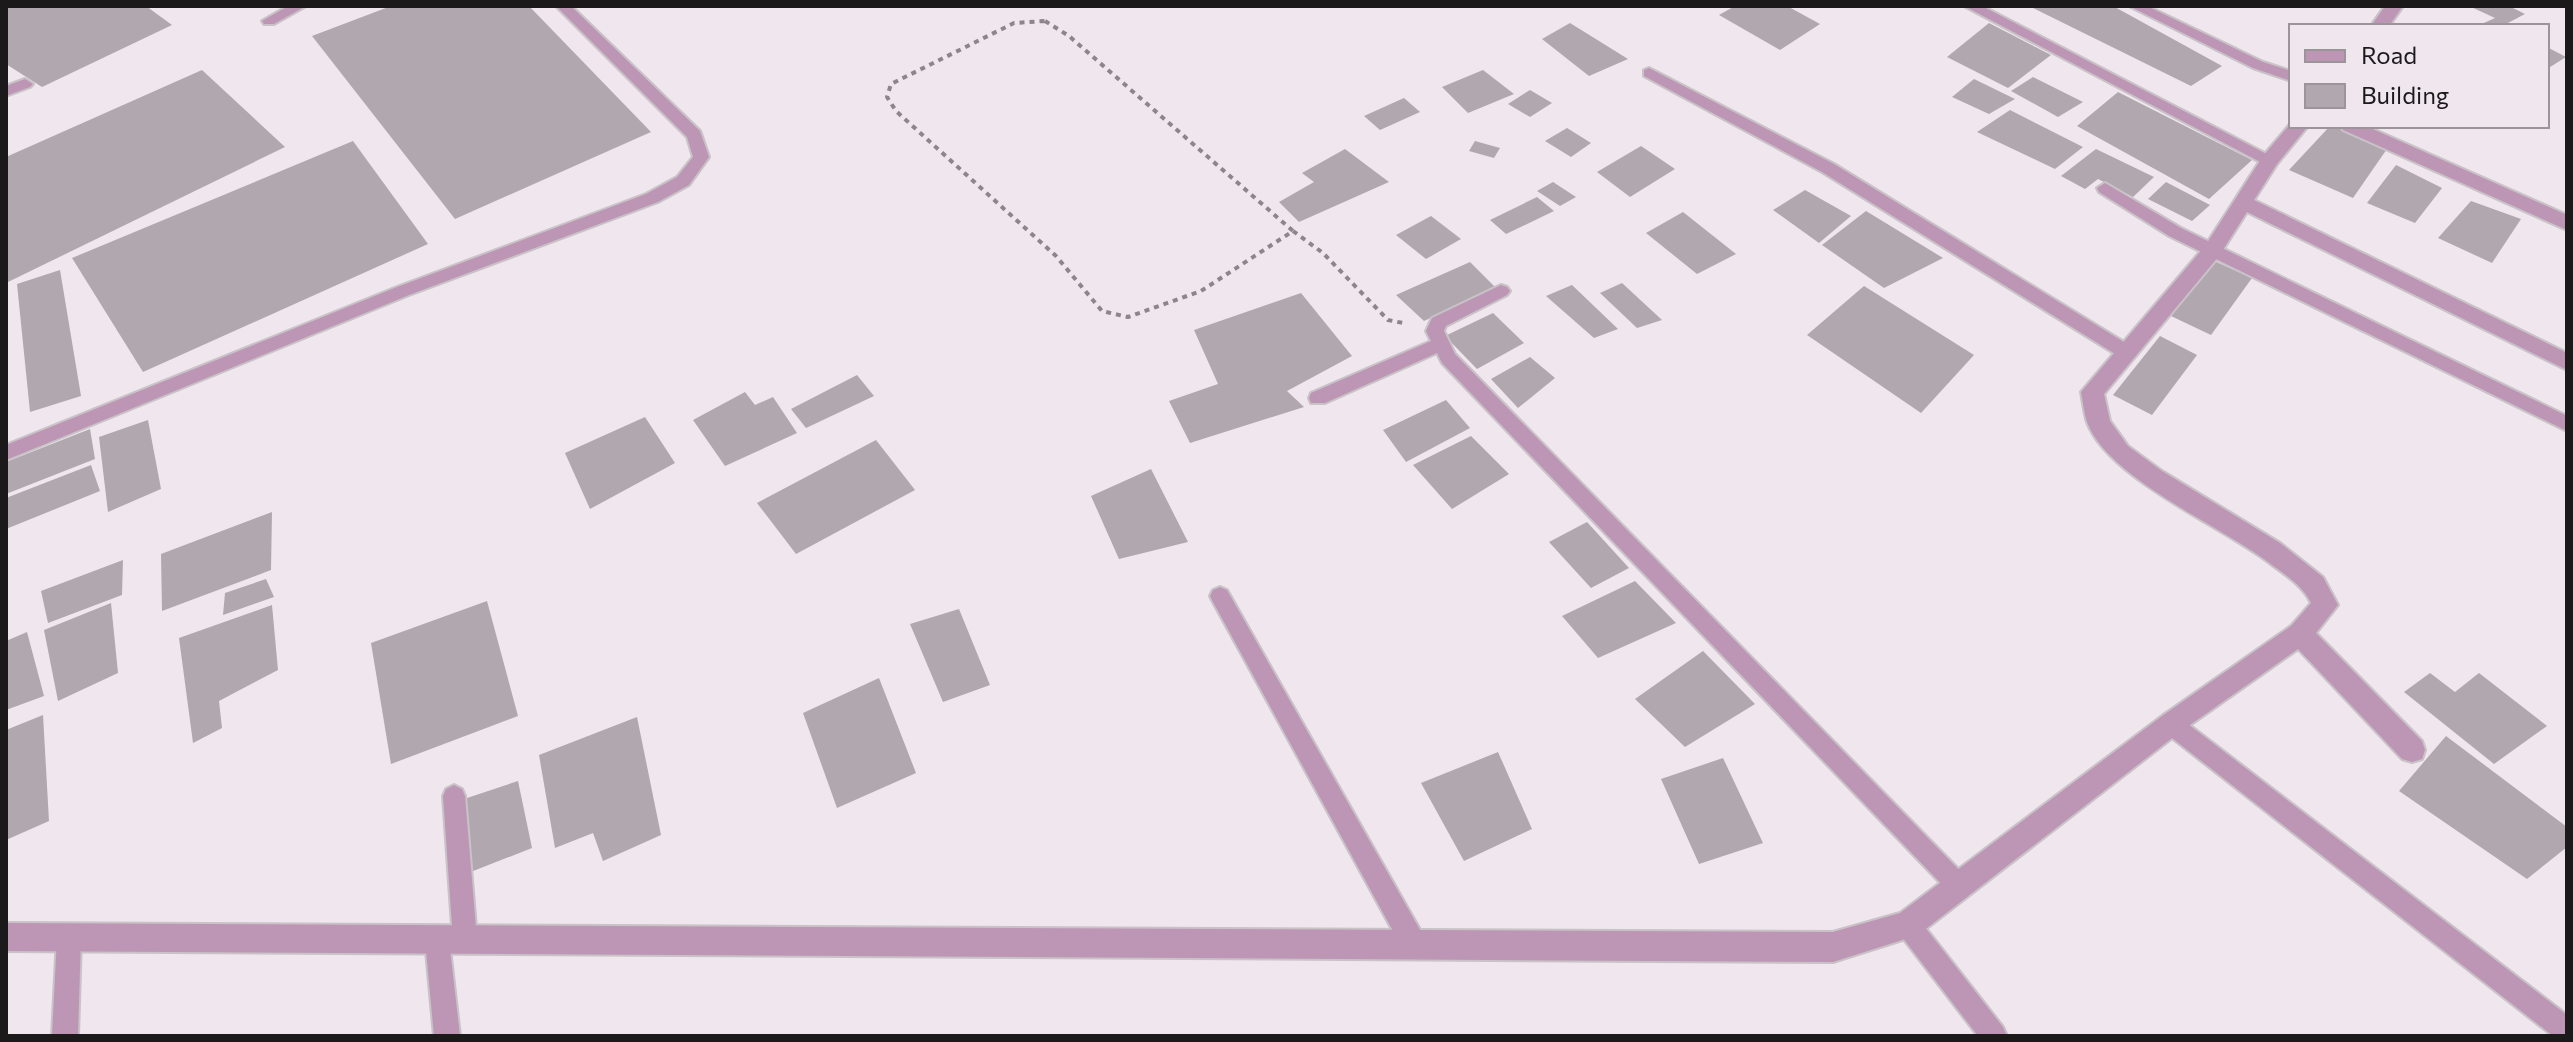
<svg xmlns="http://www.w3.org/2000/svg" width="2573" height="1042" font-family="Commissioner,sans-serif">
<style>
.building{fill:#b0a8ae}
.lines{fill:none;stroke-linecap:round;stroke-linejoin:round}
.lane-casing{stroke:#c9c2c7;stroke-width:4}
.street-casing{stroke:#c9c2c7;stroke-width:4}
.path{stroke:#8c868b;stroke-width:4;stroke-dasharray:5 5;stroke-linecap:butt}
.lane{fill:#bc96b4;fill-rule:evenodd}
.street{fill:#bc96b4;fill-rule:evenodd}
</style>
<rect width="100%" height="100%" fill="#efe7ed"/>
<!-- building -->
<g class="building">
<path d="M11,6H146L172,25L42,87L6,64V9Z"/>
<path d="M391,6H529L651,132L455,219L312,36Z"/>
<path d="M1735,6H1787L1820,24L1780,50L1719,15Z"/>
<path d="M2029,6H2113L2222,66L2191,86Z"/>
<path d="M2469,6H2509L2525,14L2506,24L2509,26H2477L2495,18Z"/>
<path d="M1570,23L1628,59L1589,76L1542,39Z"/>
<path d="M1989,23L2051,55L2008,88L1947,57Z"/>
<path d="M2547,47L2566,57L2547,69Z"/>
<path d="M202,70L285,147L6,283V157Z"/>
<path d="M1483,70L1514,94L1468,113L1442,87Z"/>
<path d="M2033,77L2083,102L2058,117L2011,91Z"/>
<path d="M1974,79L2015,99L1989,114L1952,97Z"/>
<path d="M1530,90L1552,103L1530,117L1508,104Z"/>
<path d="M2118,92L2252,160L2209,199L2077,126Z"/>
<path d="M1404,98L1420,112L1380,130L1364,116Z"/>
<path d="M2010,110L2083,147L2055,169L1977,132Z"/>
<path d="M2330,126H2344L2389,146L2353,198L2289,170Z"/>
<path d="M1567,128L1591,143L1571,157L1545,141Z"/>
<path d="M353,141L428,244L143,372L72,258Z"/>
<path d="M1475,141L1500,148L1494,158L1469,151Z"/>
<path d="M1641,146L1675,169L1630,197L1597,172Z"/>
<path d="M1345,149L1389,182L1299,222L1279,202L1314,182L1302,173Z"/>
<path d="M2096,149L2154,177L2133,197L2098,179L2085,189L2061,176Z"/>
<path d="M2396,165L2442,188L2415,223L2367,203Z"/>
<path d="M1553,182L1576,197L1560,206L1537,191Z"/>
<path d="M2166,182L2210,205L2192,221L2148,199Z"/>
<path d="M1805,190L1851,216L1819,243L1773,210Z"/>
<path d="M1537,197L1554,211L1506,234L1490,220Z"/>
<path d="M2471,201L2521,219L2492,263L2438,238Z"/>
<path d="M1866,211L1943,258L1884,288L1822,245Z"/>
<path d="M1683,212L1736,254L1697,274L1646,233Z"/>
<path d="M1431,216L1461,239L1426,259L1396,235Z"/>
<path d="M2212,260L2252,278L2211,335L2171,316Z"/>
<path d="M1470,262L1496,288L1424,321L1396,295Z"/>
<path d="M60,270L81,396L30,412L17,284Z"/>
<path d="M1622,283L1662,320L1637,328L1600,293Z"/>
<path d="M1572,285L1618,329L1594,338L1546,296Z"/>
<path d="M1864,286L1974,355L1921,413L1807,335Z"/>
<path d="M1301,293L1352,356L1287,391L1304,407L1190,443L1169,401L1218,384L1194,330Z"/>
<path d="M1493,313L1524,343L1477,369L1445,336Z"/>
<path d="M2160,336L2197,355L2152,415L2113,395Z"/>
<path d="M1530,357L1555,378L1518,408L1491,379Z"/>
<path d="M857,375L874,396L806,428L791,409Z"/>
<path d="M745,392L755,405L773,397L797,433L725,466L693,420Z"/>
<path d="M1446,400L1470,428L1406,462L1383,430Z"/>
<path d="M645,417L675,463L590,509L565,453Z"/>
<path d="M148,420L161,489L108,512L99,437Z"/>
<path d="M90,429L95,459L6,494V462Z"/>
<path d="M1471,436L1509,474L1452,509L1413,465Z"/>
<path d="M876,440L915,490L796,554L757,503Z"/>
<path d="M91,465L100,491L6,529V498Z"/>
<path d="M1151,469L1188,542L1119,559L1091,496Z"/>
<path d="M272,512L271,570L162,611L161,554Z"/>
<path d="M1587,522L1629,568L1591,588L1549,542Z"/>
<path d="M123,560L122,595L48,623L41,591Z"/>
<path d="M266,579L274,597L223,615L225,593Z"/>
<path d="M1635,581L1676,623L1598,658L1562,616Z"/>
<path d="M487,601L518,716L391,764L371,643Z"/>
<path d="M111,603L118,673L58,701L44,630Z"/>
<path d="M272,605L278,670L219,701L222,728L193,743L179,638Z"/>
<path d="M959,609L990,685L943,702L910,624Z"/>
<path d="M27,632L44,696L6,710V641Z"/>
<path d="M1703,651L1755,704L1685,747L1635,699Z"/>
<path d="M2430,673L2455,692L2479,673L2547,726L2494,764L2404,692Z"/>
<path d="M879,678L916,773L837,808L803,713Z"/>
<path d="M43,715L49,821L6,840V730Z"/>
<path d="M637,717L661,835L603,861L593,833L555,848L539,755Z"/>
<path d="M2446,736L2567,827V847L2527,879L2399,791Z"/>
<path d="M1498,752L1532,829L1464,861L1421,783Z"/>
<path d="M1723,758L1763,843L1699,864L1661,779Z"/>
<path d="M518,781L532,848L463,875L458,801Z"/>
</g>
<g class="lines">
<defs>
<g id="lane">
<path d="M288,6H306L274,24H264L262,21Z"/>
<path d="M556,6H571L700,131L709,157L689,185L658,202L409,295L6,460V445L397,287L646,194L677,177L693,157L687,137Z"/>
<path d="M1964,6H1982L2278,160L2276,164H2264Z"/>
<path d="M2129,6H2147L2263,62L2291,71V81L2253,68Z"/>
<path d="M1649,68L1834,164L2132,347L2135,352L2132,357H2120L1822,172L1644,76V70Z"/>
<path d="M25,79L33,84L30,87L6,96V86Z"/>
<path d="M2105,183L2181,228L2567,416V431L2169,236L2099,192L2097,188Z"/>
<path d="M1501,285L1507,287L1510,291L1507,295L1446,326L1444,331L1455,354L1967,878L1971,886L1967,894L1959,897L1951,894L1442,363L1437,353L1325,403H1311L1309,398L1311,393L1431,341L1426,331L1432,318Z"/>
<path d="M1220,587L1227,590L1423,935L1426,944L1423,953L1414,956L1405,953L1213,602L1210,596L1213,590Z"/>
<path d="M2171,714L2179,717L2567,1015V1036H2553L2163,731L2160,724L2163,717Z"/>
<path d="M454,785L462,789L465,796L477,940L474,948L465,952L456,948L453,940L443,796L446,789Z"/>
<path d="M1908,913L1917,917L2003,1027L2007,1036H1978L1899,933L1896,925L1899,917Z"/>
<path d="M69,925L78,929L81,937L78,1036H52L57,937L60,929Z"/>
<path d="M437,928L446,932L449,940L460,1036H434L425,940L428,932Z"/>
</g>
<g id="street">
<path d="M2385,6H2403L2389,26H2371Z"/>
<path d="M2291,123V126H2308L2277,164L2254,200L2567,353V370L2247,212L2219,256L2104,394L2110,421L2128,446L2162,471L2280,543L2323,577L2338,605L2316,633L2422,741L2425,750L2422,759L2412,762L2402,759L2298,649L2180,732L1918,935L1833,962L6,951V923L1833,932L1900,913L2162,716L2291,626L2311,603C2303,586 2287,576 2272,565C2224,527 2108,479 2087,422C2084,413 2083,402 2081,392L2205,246L2263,156Z"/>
<path d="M2341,126H2366L2567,215V230L2343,130Z"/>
</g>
</defs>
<!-- lane casing -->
<use href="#lane" class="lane-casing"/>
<!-- street casing -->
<use href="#street" class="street-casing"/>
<!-- path -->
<g class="path">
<path d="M1045,21L1069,36L1293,231L1201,291L1128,317L1102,311L1056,256L896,111L887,97L891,84L1014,23Z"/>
<path d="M1293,231L1323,253L1388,320L1403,323"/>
</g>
<!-- lane -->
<use href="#lane" class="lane"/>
<!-- street -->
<use href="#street" class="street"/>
</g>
<!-- border -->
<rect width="2573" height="1042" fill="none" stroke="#1c191b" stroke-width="16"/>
<!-- legend -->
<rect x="2289" y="24" width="260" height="104" fill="#efe7ed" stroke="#9b9599" stroke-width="2"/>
<rect x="2305" y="50" width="40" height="12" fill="#bc96b4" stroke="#9b9599" stroke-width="2"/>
<text x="2361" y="64" font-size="24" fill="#1c191b">Road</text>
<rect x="2305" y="84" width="40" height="24" fill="#b0a8ae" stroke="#9b9599" stroke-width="2"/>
<text x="2361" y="104" font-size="24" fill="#1c191b">Building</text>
</svg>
